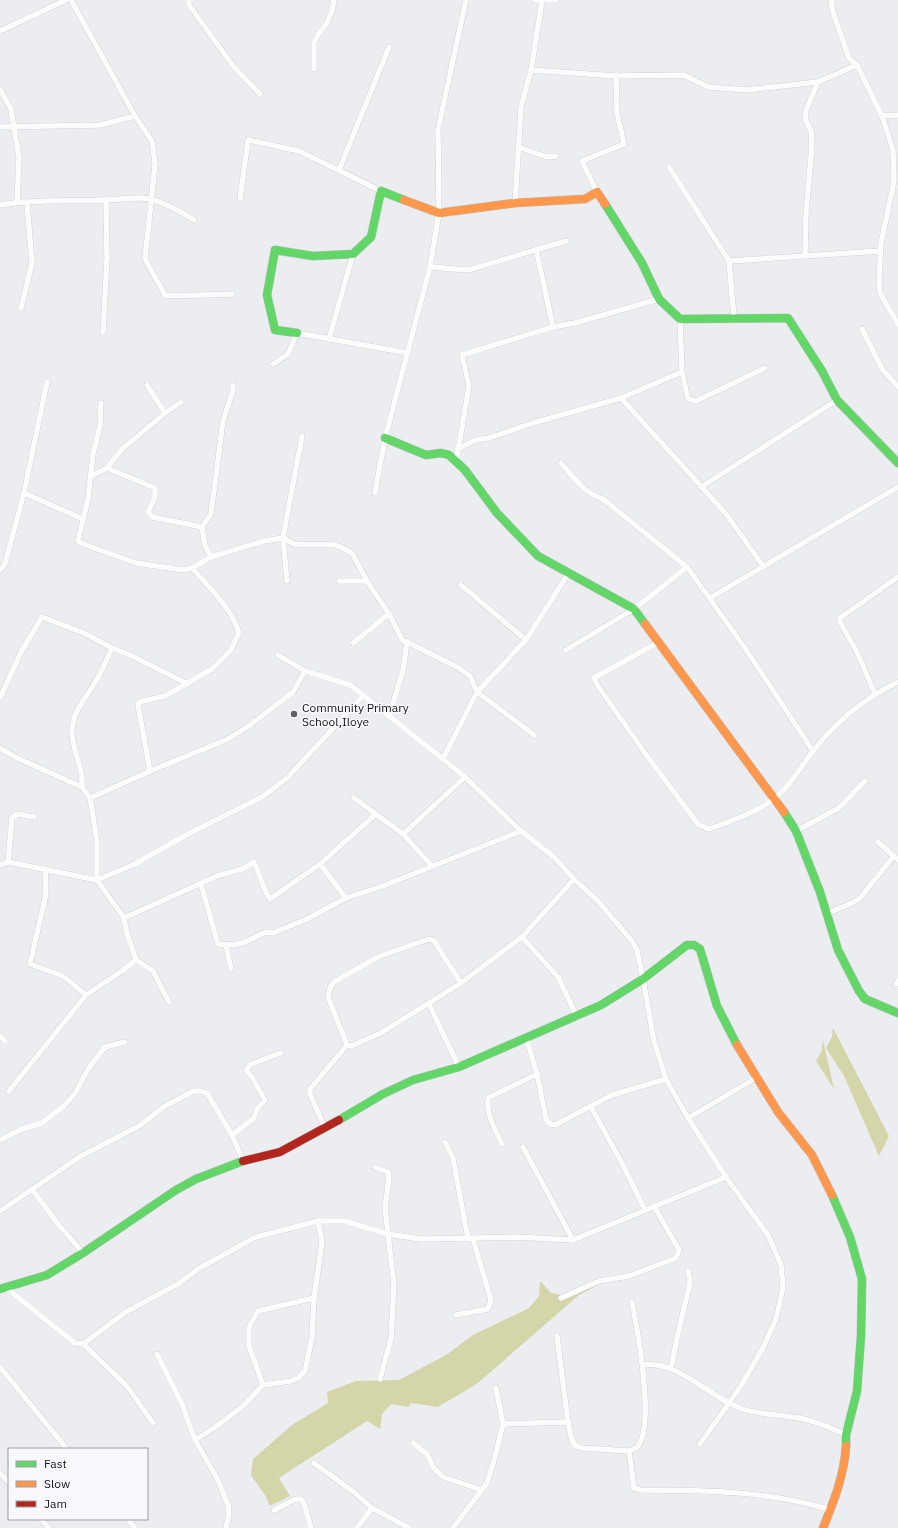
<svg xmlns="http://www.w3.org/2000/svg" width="898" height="1528" font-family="'IBM Plex Sans',sans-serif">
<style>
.green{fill:#d4d5a9}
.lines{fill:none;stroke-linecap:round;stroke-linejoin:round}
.street-casing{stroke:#bfc0c3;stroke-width:6}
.fast-casing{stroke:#bfc0c3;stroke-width:9}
.slow-casing{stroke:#bfc0c3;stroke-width:9}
.jam-casing{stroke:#bfc0c3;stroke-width:9}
.street{stroke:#fcfcfd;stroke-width:5.5}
.fast{stroke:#63d668;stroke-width:8}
.slow{stroke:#ff974d;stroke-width:8}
.jam{stroke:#b3261e;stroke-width:8}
.poi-dot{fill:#606163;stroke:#f8f9fe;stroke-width:1.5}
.labels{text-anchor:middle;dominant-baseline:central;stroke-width:3;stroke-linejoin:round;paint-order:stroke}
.poi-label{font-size:12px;fill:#141517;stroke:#f8f9fe;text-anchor:start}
</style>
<rect width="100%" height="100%" fill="#ecedf1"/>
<!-- green -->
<g class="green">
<path d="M833,1028L889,1136L879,1156L844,1076L826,1048L832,1037Z"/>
<path d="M823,1040L834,1089L816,1061L822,1050Z"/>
<path d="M606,1276L598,1285L579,1295L478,1383L438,1407L411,1403L408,1407L391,1404L382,1414L380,1429L367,1421L279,1478L290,1496L270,1506L265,1495L251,1475L253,1459L292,1425L328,1403L327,1392L356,1381L399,1380L446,1355L473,1335L529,1308L539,1296L540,1281L551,1293L567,1296Z"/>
</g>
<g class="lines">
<defs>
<g id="street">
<path d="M71,0L135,116L152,141L155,164L145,259L165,295C168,297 223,294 232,294"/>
<path d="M189,0V5L234,67L260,94"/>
<path d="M535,0H556"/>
<path d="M831,0L833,12L849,58L857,65L882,116L893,150L894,181L881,243L879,282L880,293L898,324"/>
<path d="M0,31L66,0"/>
<path d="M314,69V43L319,33L327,23L332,11L334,0"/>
<path d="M531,70L616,76L684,75L708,87L746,90L818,82L857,65"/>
<path d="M0,89L11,109L19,158L17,202"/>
<path d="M882,116L898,115"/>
<path d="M0,127L100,125L135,116"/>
<path d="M518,147L547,157L556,156"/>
<path d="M669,167L729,261L734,317"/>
<path d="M339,170L389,47"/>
<path d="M597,192L582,161L624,144L617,113L616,76"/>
<path d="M240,199L248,140L299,151L381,191"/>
<path d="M515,203L521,107L531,70L542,1"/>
<path d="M0,205C34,199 70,202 104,200C119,200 135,196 150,199C166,203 180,211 194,220"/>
<path d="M536,249L553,327"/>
<path d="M805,256L806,213L812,145L811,131L805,119L806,110L818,82"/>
<path d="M729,261L880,251"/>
<path d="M430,267L468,270L566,241"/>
<path d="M21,308L32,263L27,202"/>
<path d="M862,329L882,369L898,387"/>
<path d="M103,332L107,259L106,200"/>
<path d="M329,339L353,254"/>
<path d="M273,364L288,354L297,333L408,353"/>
<path d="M682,372L688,399L696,401L765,368"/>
<path d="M147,385L165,413"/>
<path d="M621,398L727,515L763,566"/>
<path d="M101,403L100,426L93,454L88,499L78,541L86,545L136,563L183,570L192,568L211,557L264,541L283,538L294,544L336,545L352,553L367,581L389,614L403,641L407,642L403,670L389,717"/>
<path d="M457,449L476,440L489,438L533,423L621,398L682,372L680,319"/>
<path d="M456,462L469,386L462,355L553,327L575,323L659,299"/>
<path d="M561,463C574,478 584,493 603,499L687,567L745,648L813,751"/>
<path d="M107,468L122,449L165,413L181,402"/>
<path d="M91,476L107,468L155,488V497L148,512L152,517L202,527"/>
<path d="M701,487L837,400"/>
<path d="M24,493L83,519"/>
<path d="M375,493L385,438L430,267L439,213L438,130L466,0"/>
<path d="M211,557L205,545L202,527L211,514L223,421L233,390V385"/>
<path d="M0,570L5,564L24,493L47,382"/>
<path d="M287,581L283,538L302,436"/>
<path d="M339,581H367"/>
<path d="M461,585L526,640"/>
<path d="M710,598L898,487"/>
<path d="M407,642L459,668L470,676L477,692L534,735"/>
<path d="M659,642L594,678L596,683L647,756L698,824L709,829C731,821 756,813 775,798C791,785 801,767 813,751C836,722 865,698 898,682"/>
<path d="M353,643L389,614"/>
<path d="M566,650L634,609L687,567"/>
<path d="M278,655L305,671L350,685L443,759L465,777L521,831L554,857L574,879L598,901L632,941L637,950L643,979L654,1041L666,1079L688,1118L726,1177L768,1235L781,1265L783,1288L776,1319L763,1348L741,1386L700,1444"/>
<path d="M875,694L857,652L840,622V618L898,577"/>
<path d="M0,698L21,652L42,617L84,633L112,648L128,654L188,684"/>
<path d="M0,748L17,758L82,787L90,798L97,841V880L124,918L127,934L136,960"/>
<path d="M443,759L477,692L526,640L568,574"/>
<path d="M150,771L138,705L139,702L165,696L212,669L230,651L239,633C233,610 207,585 192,568"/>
<path d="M82,787C84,767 71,750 72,730C73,710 87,697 96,681C102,671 107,659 112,648"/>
<path d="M90,798L155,769L226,740L249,726L293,692L305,671"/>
<path d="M354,798L403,834L431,865"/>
<path d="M796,831L839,808L865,781"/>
<path d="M403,834L465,777"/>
<path d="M878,842L898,860"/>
<path d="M8,862L12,818L17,814L34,817"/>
<path d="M320,864L346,898"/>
<path d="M0,865L8,862L97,880L135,864L186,835L262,797L287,778L362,697"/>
<path d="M45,869L46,894L30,964L63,976L86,995"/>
<path d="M201,884L218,944L234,945L245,942L266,932L273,933L305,920L346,898L383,886L521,831"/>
<path d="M826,914L852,903L860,898L893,857"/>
<path d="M124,918L217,876L242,869L254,862C260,874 263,889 270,899L320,864L376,814"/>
<path d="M522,937L558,977L577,1017"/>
<path d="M226,945L231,969"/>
<path d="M896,984L898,981"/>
<path d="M429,1004L459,1067"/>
<path d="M0,1036L5,1041"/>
<path d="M526,1037L537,1074L546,1119L550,1124L555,1125L612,1095L666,1079"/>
<path d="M347,1045L351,1046L381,1033L461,983L522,937L574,879"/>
<path d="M347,1045L328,997L330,988L334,982L380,956L429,939L434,941L461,983"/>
<path d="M9,1091L86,995L122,971L136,960L153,971L169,1002"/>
<path d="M591,1107L623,1165L645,1210"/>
<path d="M688,1118L756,1078"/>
<path d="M325,1128L310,1094V1089L347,1045"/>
<path d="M232,1135L254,1118L257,1109L265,1100L252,1077L246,1070L251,1064L281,1053"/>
<path d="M0,1140L22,1129L42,1123L64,1106L76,1092L88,1069L105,1047L125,1042"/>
<path d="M445,1142L453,1158L468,1239"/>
<path d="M502,1144C495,1129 486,1115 488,1098L537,1074"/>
<path d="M523,1147L573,1240"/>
<path d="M375,1167L388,1172L389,1179L385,1208L394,1285L391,1339L380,1379"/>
<path d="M32,1189L58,1224L83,1253"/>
<path d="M0,1211L81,1156L139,1126L165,1106L194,1091H201L207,1093L232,1135L243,1161"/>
<path d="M5,1287L75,1343L83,1344L127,1386L153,1423"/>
<path d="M561,1298L599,1281L629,1276L676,1258L679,1250L654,1206"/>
<path d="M456,1315L488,1309L491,1300L473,1239"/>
<path d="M557,1336L568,1422L572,1441L576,1446L582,1448L629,1451L634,1488L640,1490C704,1490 769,1491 831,1510"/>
<path d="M83,1344L126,1312L178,1284L198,1269L245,1243L256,1237L318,1221H345L387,1234L421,1239L516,1237L573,1240L726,1177"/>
<path d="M157,1354L182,1404L195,1440L218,1480L228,1505L229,1513L226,1528"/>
<path d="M643,1365C678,1360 710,1398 742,1409C758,1414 774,1414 791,1417C811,1419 828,1426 846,1435"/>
<path d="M0,1367L67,1449"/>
<path d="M671,1369L677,1338L689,1287L690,1280L688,1271"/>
<path d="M263,1385L249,1346V1327L258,1311L314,1298"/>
<path d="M503,1424L568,1422"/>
<path d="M195,1440L217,1426L243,1406L263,1385L291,1381L298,1378L305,1371L312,1337L314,1298L322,1242L318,1221"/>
<path d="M413,1443L427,1454L433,1467L443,1477L482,1490"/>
<path d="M629,1451C632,1450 637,1448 639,1445C654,1420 638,1332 632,1302"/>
<path d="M314,1463L355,1493L372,1508L409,1528"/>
<path d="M0,1473L9,1483"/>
<path d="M274,1510L296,1499H301L304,1504L311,1528"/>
<path d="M41,1519L49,1528"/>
<path d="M128,1519L135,1528"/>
<path d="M357,1528L372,1508"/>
<path d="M453,1528L487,1483L495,1457L503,1424L496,1388"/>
</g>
<g id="fast">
<path d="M605,204L642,263L659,299L680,319L788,318L822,371L837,400L898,463"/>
<path d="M297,333L275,330L267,295L275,250L313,256L353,254L371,237L381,191L404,200"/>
<path d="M385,438L426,455L441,453L449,455L465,470L497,513L538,556L634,609L645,624"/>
<path d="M784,812L796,831L820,892L838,950L859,991L865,999L898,1013"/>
<path d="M339,1120L383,1094L413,1080L459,1067L601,1005L643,979L687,945H694L700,949L717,1006L737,1045"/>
<path d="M832,1195L850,1237L862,1279L861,1336L857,1391L846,1435V1446"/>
<path d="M0,1289L47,1275L83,1253L176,1190L196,1179L243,1161"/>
</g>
<g id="slow">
<path d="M404,200L439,213L515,203L585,199L597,192L605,204"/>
<path d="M645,624L784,812"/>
<path d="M737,1045L778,1112L812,1155L832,1195"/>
<path d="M823,1528C834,1501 844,1476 846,1446"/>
</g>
<path id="jam" d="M243,1161L280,1152L339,1120"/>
</defs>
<!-- street casing -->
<use href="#street" class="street-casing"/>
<!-- fast casing -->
<use href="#fast" class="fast-casing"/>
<!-- slow casing -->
<use href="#slow" class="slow-casing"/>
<!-- jam casing -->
<use href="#jam" class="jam-casing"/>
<!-- street -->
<use href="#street" class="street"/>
<!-- fast -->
<use href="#fast" class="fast"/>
<!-- slow -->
<use href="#slow" class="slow"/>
<!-- jam -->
<use href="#jam" class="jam"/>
</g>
<!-- markers -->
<circle class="poi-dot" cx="294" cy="714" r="4"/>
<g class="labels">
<!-- poi labels -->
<g class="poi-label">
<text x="302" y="707">Community Primary<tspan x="302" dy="14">School,Iloye</tspan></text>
</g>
</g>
<!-- legend -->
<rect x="8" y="1448" width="140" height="72" fill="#f8f9fe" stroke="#9d9ea2"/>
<rect x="16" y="1461" width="20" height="6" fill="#63d668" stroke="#9d9ea2"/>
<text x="44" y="1468" font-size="12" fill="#141517">Fast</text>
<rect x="16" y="1481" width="20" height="6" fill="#ff974d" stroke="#9d9ea2"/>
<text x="44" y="1488" font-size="12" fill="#141517">Slow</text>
<rect x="16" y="1501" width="20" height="6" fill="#b3261e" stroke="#9d9ea2"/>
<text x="44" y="1508" font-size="12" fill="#141517">Jam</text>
</svg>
